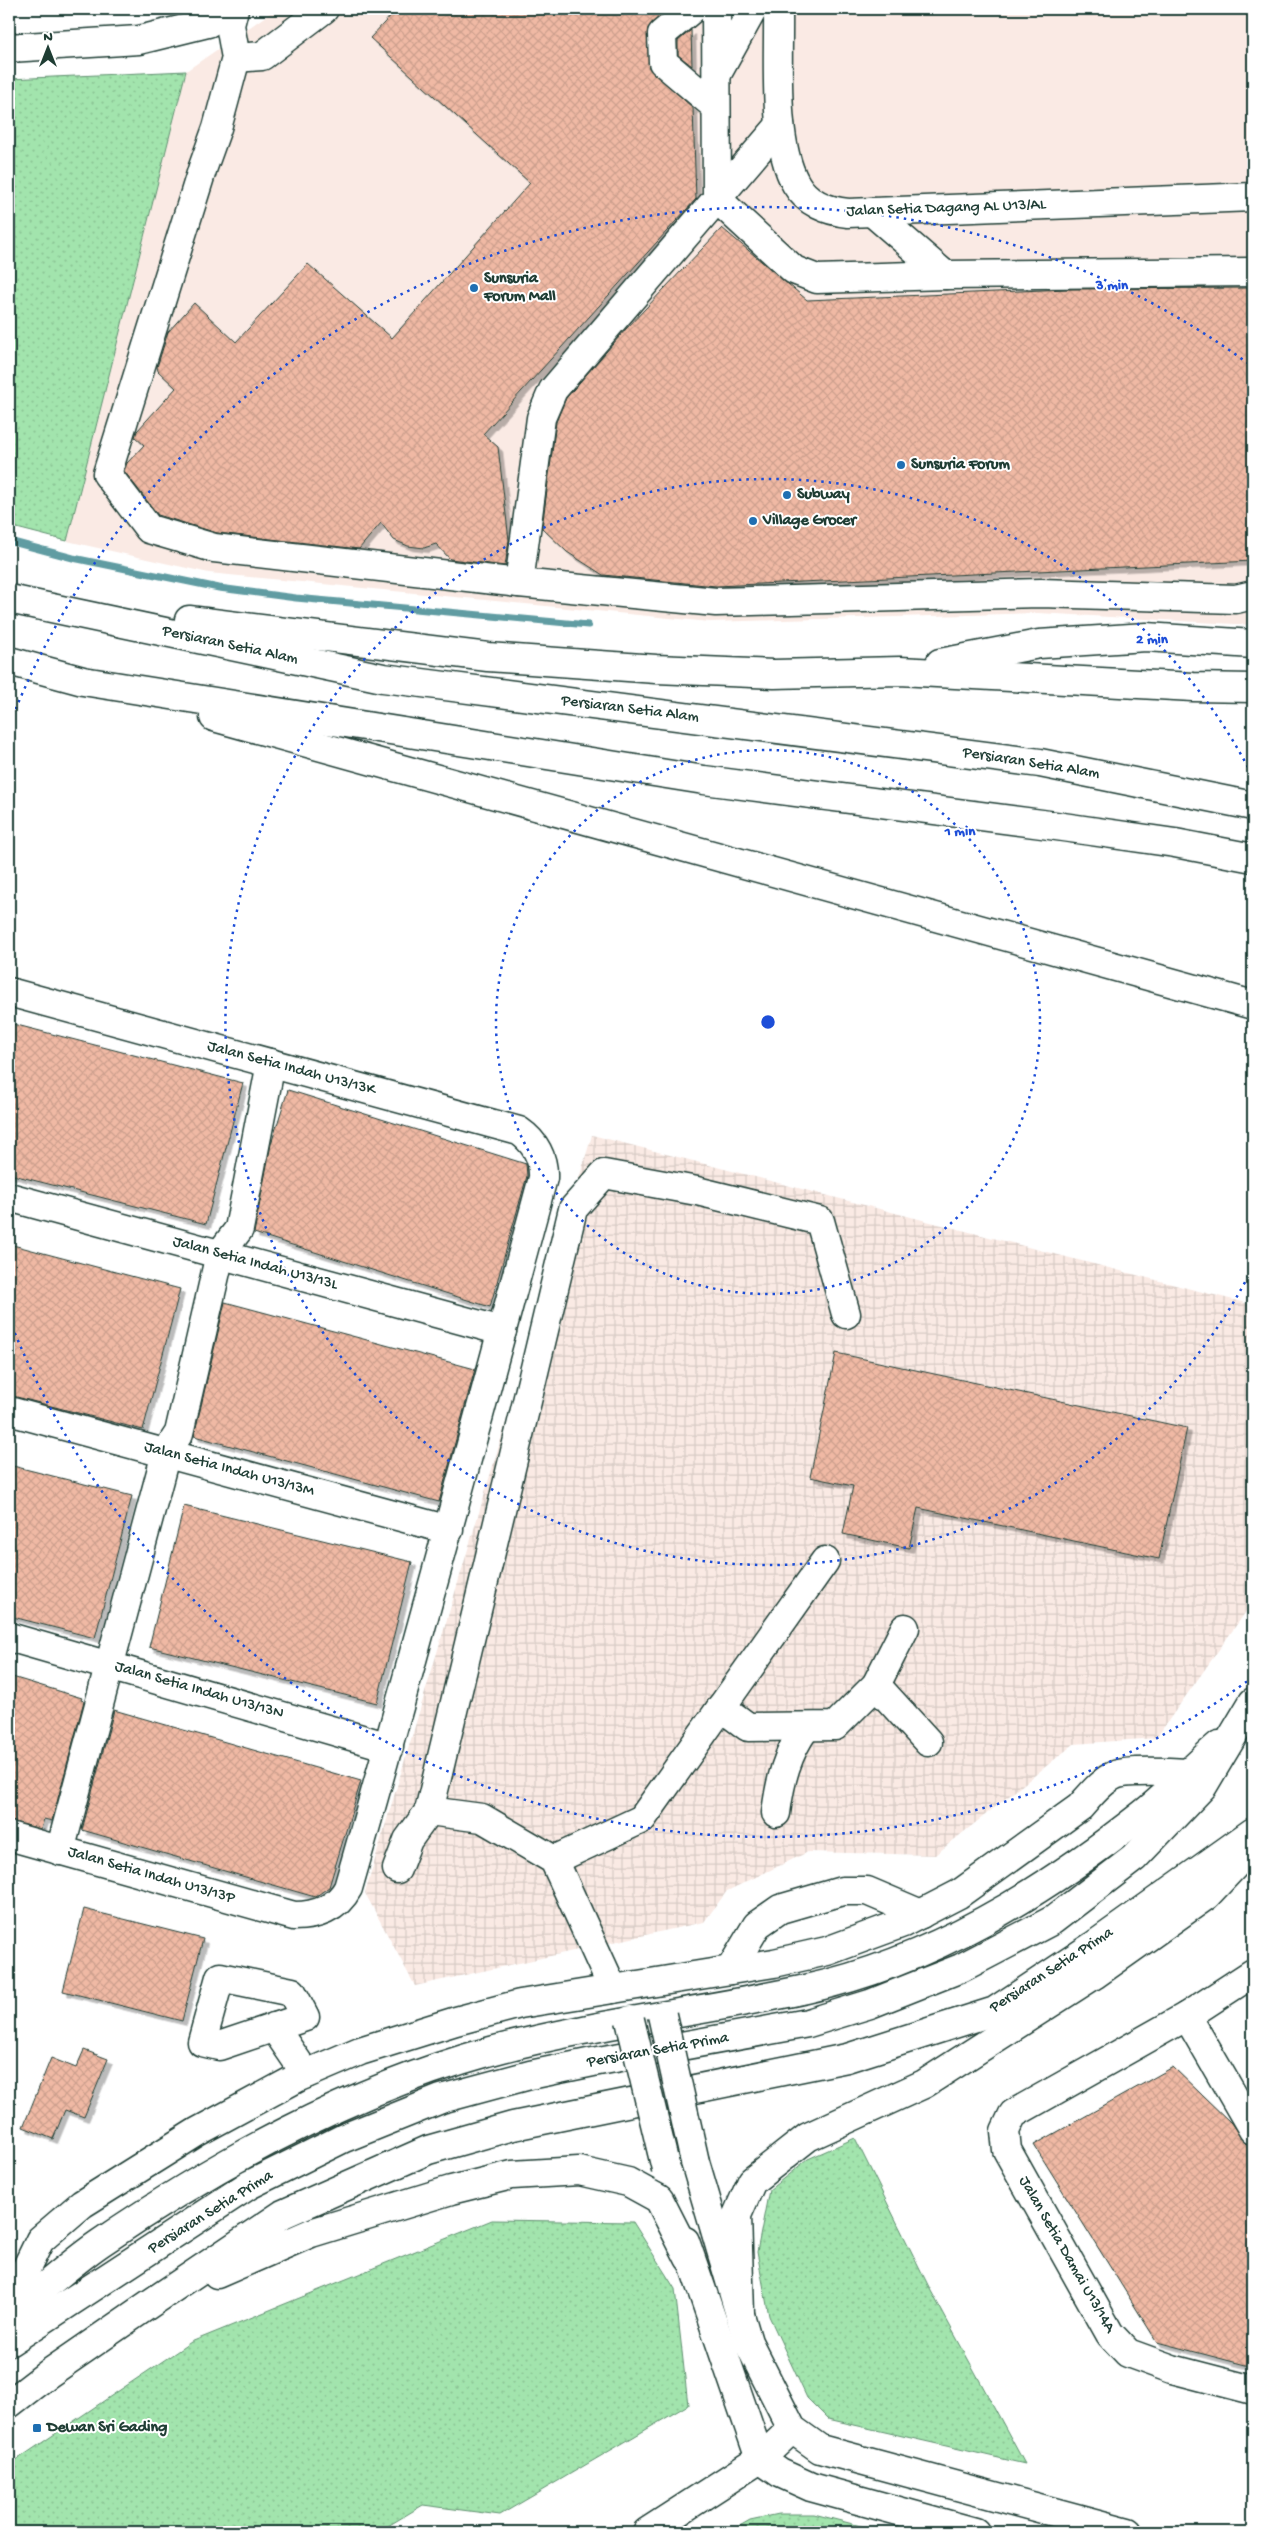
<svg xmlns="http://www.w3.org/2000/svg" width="1262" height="2541" font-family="'Gochi Hand',sans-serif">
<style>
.built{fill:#faeae4}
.industrial{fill:url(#industrial-grid)}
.green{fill:url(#green-dots);stroke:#609070}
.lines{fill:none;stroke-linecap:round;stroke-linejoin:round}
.stream{stroke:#619ca2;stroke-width:7}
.building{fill:url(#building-cross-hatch);stroke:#1f3d34;filter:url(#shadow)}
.minor-casing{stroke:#1f3d34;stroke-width:31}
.highway-casing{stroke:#1f3d34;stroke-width:31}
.minor{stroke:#fff;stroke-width:28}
.highway{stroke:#fff;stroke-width:28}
.minor-bridge-casing{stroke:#1f3d34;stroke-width:31;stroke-linecap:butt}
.minor-bridge{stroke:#fff;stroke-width:28}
.ring{fill:none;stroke:#1d4ed8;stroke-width:2.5;stroke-dasharray:2.5 5}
.poi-dot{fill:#1f6fb2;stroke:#fff;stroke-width:2}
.labels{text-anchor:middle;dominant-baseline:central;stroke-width:4;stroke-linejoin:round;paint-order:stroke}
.street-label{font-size:16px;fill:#1f3d34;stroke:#fff}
.poi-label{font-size:16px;font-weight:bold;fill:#1f3d34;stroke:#fff;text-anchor:start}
.centre{fill:#1d4ed8;stroke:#fff;stroke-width:2.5}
.ring-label{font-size:15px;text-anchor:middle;font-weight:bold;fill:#1d4ed8;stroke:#fff;stroke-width:4;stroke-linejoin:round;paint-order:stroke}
</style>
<defs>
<pattern id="industrial-grid" width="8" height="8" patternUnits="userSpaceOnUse" patternTransform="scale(1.25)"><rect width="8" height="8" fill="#faeae4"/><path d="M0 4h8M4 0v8" fill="none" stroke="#d6cac4"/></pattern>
<pattern id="green-dots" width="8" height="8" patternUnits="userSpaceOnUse" patternTransform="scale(1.25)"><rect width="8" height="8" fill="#a2e4ad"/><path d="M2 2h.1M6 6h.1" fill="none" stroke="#8bc495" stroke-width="1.8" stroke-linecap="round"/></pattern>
<pattern id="building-cross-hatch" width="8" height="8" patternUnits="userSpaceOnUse" patternTransform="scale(1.25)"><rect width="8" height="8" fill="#f0b9a4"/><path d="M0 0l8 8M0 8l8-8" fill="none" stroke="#cda08e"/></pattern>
<filter id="shadow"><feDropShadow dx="4.5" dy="4.5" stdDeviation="0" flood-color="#0004"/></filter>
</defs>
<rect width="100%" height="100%" fill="#fff"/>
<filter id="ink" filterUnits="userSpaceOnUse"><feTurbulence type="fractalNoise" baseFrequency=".02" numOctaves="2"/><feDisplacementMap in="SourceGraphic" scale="10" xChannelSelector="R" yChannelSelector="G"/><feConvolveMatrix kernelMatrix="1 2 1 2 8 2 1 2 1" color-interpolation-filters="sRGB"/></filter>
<g filter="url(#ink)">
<!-- built -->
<path class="built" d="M276,9H1253V625L1038,613L710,622L209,573L67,541L186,71Z"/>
<!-- industrial -->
<path class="industrial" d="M592,1135L1253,1305V1593L1245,1613L1156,1738L1074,1744L935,1855L808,1852L727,1891L704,1922L415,1986L365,1893Z"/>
<!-- green -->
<g class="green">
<path d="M186,71L67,541L9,526V79Z"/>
<path d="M855,2138L931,2291L1025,2464L828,2419L807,2398L769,2316L757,2252L769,2190L808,2159Z"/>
<path d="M492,2220L633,2222L675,2289L688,2405L500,2515L423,2505L378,2532H9V2465L191,2342Z"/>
<path d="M778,2514H814L884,2532H729L750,2520Z"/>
</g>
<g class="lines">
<!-- stream -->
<path class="stream" d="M9,541L73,558L219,588L296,598L588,625"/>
</g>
<!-- building -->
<g class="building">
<path d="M397,9H668L648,28L649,68L693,108L696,199L483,434L498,447L509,540L505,566L450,559L436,544L424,548L408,546L394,540L381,523L359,549L217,533L158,515L124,471L127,463L144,445L135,437L137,431L176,388L158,371L157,367L168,332L194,303L236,342L308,264L392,338L530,183L370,38Z"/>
<path d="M691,30L692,66L678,55V41Z"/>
<path d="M722,228L807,300L1067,289L1253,288V561L716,586L603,575L567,552L542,528L556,422L566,398L626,329Z"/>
<path d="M9,1023L243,1083L206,1224L9,1174Z"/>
<path d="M288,1090L526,1164L527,1176L490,1307L254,1233L271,1144Z"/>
<path d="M9,1244L180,1289L143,1430L9,1395Z"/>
<path d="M225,1302L475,1369L439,1502L194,1436Z"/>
<path d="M836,1353L1187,1428L1159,1559L918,1508L909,1548L843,1534L853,1486L810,1477Z"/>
<path d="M9,1465L132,1496L95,1638L9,1616Z"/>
<path d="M184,1506L412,1562L377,1703L149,1647Z"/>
<path d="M9,1676L82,1698L81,1700L84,1701L52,1821L44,1819L41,1829L9,1821Z"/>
<path d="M114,1710L361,1781L329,1887L315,1897L82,1830Z"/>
<path d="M84,1909L203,1939L182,2021L63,1991Z"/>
<path d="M84,2050L108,2059L84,2117L65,2110L53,2139L23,2127L51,2058L76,2068Z"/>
<path d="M1173,2067L1231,2123L1245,2143L1253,2146V2367L1157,2342L1034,2145Z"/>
</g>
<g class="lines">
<defs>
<g id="minor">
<path d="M234,9L230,25L236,58L217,128L203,167L107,474L149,529L214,548L519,583L716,602L1041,593L1236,599L1253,595"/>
<path d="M692,9L662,34L663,62L716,107"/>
<path d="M716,9L717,199L794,270L817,279L945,275L1253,272"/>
<path d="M778,9C779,58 772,142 796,184C807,203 828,211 848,213L1253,197"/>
<path d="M9,48L139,40L208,23L231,9"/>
<path d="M236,58L262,56L324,9"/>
<path d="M717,74L753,9"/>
<path d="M872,212L945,275"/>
<path d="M519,583L541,418L553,390L780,125"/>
<path d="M9,992L519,1131C535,1142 544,1158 543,1178C479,1415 416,1652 348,1888C337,1909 316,1916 294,1916L9,1836"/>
<path d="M9,1197L502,1331"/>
<path d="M9,1411L449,1530"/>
<path d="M9,1637L389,1747"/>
<path d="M876,1685L928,1742"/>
<path d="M721,1707L748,1727L835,1726L876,1685L905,1628"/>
<path d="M429,1811L482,1818L554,1860L613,1989"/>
<path d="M776,1813C780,1781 787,1753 806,1727"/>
<path d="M60,1851L166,1453L179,1433L220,1254L239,1229L271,1063"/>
<path d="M554,1860L642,1819L825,1561"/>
<path d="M397,1869L408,1840L429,1811L573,1209L604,1174L697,1191L820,1221L846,1314"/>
<path d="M730,1970L757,1925L780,1909L842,1891H867L921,1914"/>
<path d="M1253,1973L1187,2016L1013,2114L1005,2131L1007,2150L1110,2334L1128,2353L1172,2369L1253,2390"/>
<path d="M220,1977L292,1992L305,2017L219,2046L202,2042Z"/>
<path d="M1187,2016L1253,2130"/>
<path d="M274,2027L306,2074"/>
<path d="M695,2162L748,2342L792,2429L820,2449L1128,2532"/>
<path d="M685,2241L760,2459L780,2473L811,2487L975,2532"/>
<path d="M217,2274L311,2233L451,2190L512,2175L579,2171L628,2182L659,2199L689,2258"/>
<path d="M9,2297L23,2275L40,2240L82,2204L197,2132L299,2077L360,2051L456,2021L520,2004L774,1963L827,1951L903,1923L959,1894L1080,1807C1090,1796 1101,1781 1115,1775C1127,1770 1173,1772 1187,1773"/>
<path d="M740,2314L737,2215L752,2181L808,2137L924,2084L1094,1975L1207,1895L1253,1846"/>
<path d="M9,2316C39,2292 68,2265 100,2243C220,2161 350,2090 491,2051C595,2023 702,2012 806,1989C931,1962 1044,1892 1143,1814C1170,1793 1193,1767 1219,1745"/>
<path d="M9,2342L249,2185L344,2138L441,2099L530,2075L593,2062L808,2023L870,2004L961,1968L1053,1920L1134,1858L1203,1786L1253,1702"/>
<path d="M9,2404L48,2374L148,2305L283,2214L428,2150L513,2126L847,2058L995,2011L1093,1946L1253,1832"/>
<path d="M647,2532L760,2459L792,2429"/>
</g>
<g id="highway">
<path d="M9,599L383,678L1040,763L1253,806"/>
<path d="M189,620L488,657L656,669L774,674L900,671L1193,687L1253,688"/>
<path d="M9,661L83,681L704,780L1042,824L1175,843L1253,858"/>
<path d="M940,663L1039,644L1146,637L1253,644"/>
<path d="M214,717L1253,1005"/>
</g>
</defs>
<!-- minor casing -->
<use href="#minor" class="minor-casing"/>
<!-- highway casing -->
<use href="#highway" class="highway-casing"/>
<!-- minor -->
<use href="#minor" class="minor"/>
<!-- highway -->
<use href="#highway" class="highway"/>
<defs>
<g id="minor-bridge">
<path d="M662,2015L695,2162"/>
<path d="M630,2020L666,2169"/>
</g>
</defs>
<!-- minor-bridge casing -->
<use href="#minor-bridge" class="minor-bridge-casing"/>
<!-- minor-bridge -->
<use href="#minor-bridge" class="minor-bridge"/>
</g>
</g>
<!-- distance rings -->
<g class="ring">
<circle cx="768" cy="1022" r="272"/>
<path d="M1252 1269A543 543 0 1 1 1252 775"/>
<path d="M1253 1677A815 815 0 0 1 10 1321M10 723A815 815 0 0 1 1253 367"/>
</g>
<!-- markers -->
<g class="poi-dot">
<circle cx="474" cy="288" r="5"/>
<circle cx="901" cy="465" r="5"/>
<circle cx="787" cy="495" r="5"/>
<circle cx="753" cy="521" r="5"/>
<rect x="32" y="2423" width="10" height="10" rx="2.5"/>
</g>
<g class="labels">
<!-- street labels -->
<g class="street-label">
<text transform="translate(946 209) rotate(-2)">Jalan Setia Dagang AL U13/AL</text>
<text transform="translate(230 646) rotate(12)">Persiaran Setia Alam</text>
<text transform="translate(630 710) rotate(7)">Persiaran Setia Alam</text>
<text transform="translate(1031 764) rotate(9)">Persiaran Setia Alam</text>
<text transform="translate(291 1069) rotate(15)">Jalan Setia Indah U13/13K</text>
<text transform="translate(255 1264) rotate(15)">Jalan Setia Indah U13/13L</text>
<text transform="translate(229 1470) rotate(15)">Jalan Setia Indah U13/13M</text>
<text transform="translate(199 1691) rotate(16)">Jalan Setia Indah U13/13N</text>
<text transform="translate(151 1876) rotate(16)">Jalan Setia Indah U13/13P</text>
<text transform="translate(1052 1971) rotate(-33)">Persiaran Setia Prima</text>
<text transform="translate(658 2051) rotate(-10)">Persiaran Setia Prima</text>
<text transform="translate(211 2213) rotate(-32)">Persiaran Setia Prima</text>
<text transform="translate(1066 2255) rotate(60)">Jalan Setia Damai U13/14A</text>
</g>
<!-- poi labels -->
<g class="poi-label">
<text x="484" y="279">Sunsuria<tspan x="484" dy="18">Forum Mall</tspan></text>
<text x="911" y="465">Sunsuria Forum</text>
<text x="797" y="495">Subway</text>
<text x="763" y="521">Village Grocer</text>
<text x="47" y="2428">Dewan Sri Gading</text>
</g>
</g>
<circle cx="768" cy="1022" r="8" class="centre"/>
<g class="ring-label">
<text x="1112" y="289">3 min</text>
<text x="1152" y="643">2 min</text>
<text x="960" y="835">1 min</text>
</g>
<!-- margin -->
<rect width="1262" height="2541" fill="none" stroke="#fff" stroke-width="30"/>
<rect x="15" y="15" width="1232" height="2511" fill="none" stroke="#1f3d34" stroke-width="2" filter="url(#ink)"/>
<!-- north arrow -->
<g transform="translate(48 48)" stroke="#ffffff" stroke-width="4" paint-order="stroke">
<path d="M0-4L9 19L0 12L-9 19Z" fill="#1f3d34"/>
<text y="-8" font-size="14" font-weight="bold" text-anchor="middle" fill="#1f3d34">N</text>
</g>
</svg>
